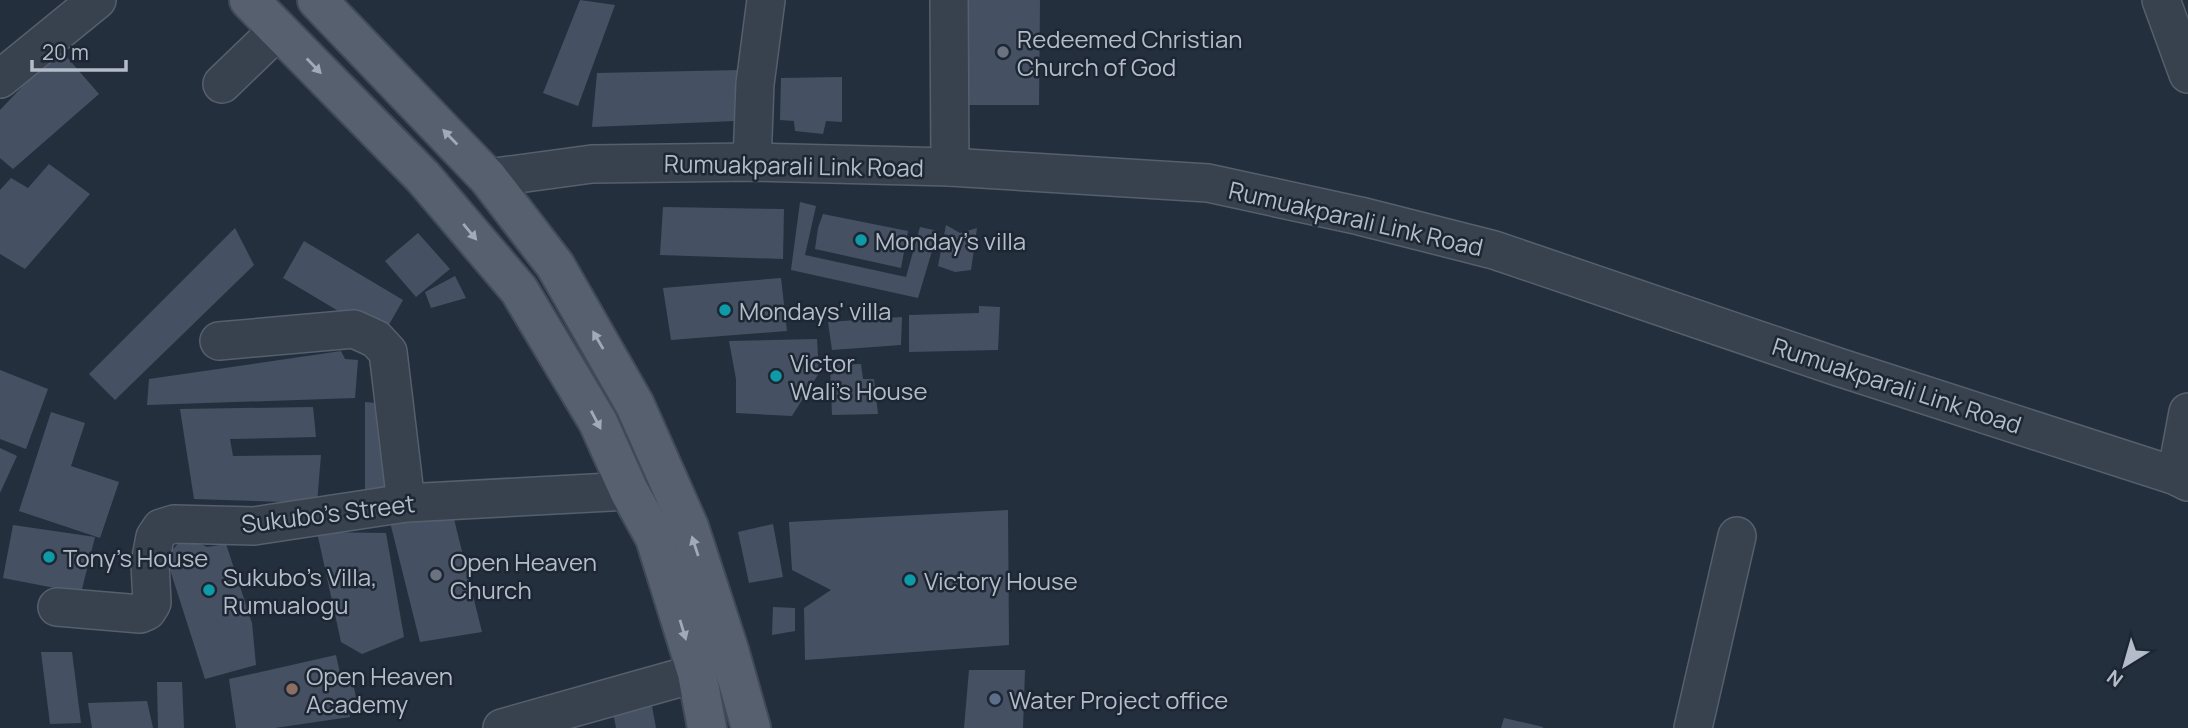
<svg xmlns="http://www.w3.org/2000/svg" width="2188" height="728" font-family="Manrope,sans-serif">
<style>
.building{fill:#455162}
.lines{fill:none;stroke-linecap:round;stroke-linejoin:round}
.minor-casing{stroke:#565f6c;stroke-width:40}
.major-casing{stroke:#414a57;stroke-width:42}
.minor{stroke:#38414e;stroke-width:37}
.major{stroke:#56606e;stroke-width:38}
.oneway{fill:#a1aab7}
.worship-dot{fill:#6b7280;stroke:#1d2633;stroke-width:2.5}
.culture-dot{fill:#0f9aa8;stroke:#1d2633;stroke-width:2.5}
.education-dot{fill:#8d6e63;stroke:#1d2633;stroke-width:2.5}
.service-dot{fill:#5c6f8a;stroke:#1d2633;stroke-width:2.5}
.labels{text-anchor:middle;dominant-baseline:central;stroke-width:5;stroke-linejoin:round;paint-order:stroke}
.poi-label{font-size:24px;fill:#b4bcc9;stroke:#1d2633;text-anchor:start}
.street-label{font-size:24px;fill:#b4bcc9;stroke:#1d2633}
</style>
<rect width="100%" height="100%" fill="#242f3e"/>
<!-- building -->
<g class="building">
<path d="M580,0L615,5L578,106L543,93Z"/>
<path d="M967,0H1040L1039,105H967Z"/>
<path d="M59,48L99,94L13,169L0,158V110Z"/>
<path d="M741,70L735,121L592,127L597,73Z"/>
<path d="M842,77V122L826,121L823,134L795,131L794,121L780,120L781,78Z"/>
<path d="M49,164L90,194L25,269L0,254V190L11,178L28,188Z"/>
<path d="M800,202L816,206L805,255L906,277L920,227L938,231L918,298L791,270Z"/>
<path d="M663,207L784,209L783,259L660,255Z"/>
<path d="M823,214L908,231L901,268L815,249L818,228Z"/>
<path d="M946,225L960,233L977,228L971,270L955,272L938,266Z"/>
<path d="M235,228L254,265L115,400L89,374Z"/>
<path d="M418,233L450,269L416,297L385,261Z"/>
<path d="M304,241L403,300L382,337L283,278Z"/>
<path d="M455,276L466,298L431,308L425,292Z"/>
<path d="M781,278L787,331L671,340L663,288Z"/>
<path d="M979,306L1000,307L998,350L909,352V315L979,313Z"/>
<path d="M902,317L901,345L832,350L828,322Z"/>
<path d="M817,339L819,373L792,416L736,413V379L729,341Z"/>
<path d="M341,351L345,359L358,360L355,398L147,405L149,379Z"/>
<path d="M861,364L863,379H874L878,414L832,415L830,365Z"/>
<path d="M0,370L48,389L26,449L0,439Z"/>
<path d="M365,402L388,404V493L365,497Z"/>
<path d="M313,407L316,437L230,439L233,456L321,455L317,503L194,499L180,409Z"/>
<path d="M51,412L85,423L71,466L119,482L100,538L19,511Z"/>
<path d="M0,448L17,456L0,493Z"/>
<path d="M1008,510L1009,645L805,660L804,608L831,590L792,570L789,522Z"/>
<path d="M452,511L482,632L420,642L389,518Z"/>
<path d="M773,524L783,577L749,583L738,532Z"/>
<path d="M13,525L95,537L81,593L3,578Z"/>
<path d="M317,532L386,533L404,637L362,654L341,642Z"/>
<path d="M185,536L207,547L226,544L252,623L256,665L205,679L166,557Z"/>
<path d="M773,607L795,608V631L772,635Z"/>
<path d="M41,652H72L81,723L50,724Z"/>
<path d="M336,655L341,678L352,677L356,698L346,702L350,717L275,728H236L229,679Z"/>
<path d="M969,670H1025L1023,728H964Z"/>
<path d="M157,682H182L184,728H158Z"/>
<path d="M147,701L153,728H92L88,703Z"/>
<path d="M652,706L656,728H616L613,712Z"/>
<path d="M1504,718L1543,727V728H1501Z"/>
</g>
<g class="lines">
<defs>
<g id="minor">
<path d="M949,0L950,167"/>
<path d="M2161,0L2188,74"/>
<path d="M0,79L97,0"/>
<path d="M222,84L278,30"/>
<path d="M752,162L755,84L766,0"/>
<path d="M488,178L592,164L752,162L950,167L1208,183L1360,216L1494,250L1838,367L2176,476L2188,482"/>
<path d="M219,341L354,329L376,339L388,352L406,503"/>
<path d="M2176,476L2188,412"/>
<path d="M57,607L140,614L147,611L152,603L150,563L155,537L161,528L174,524L254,526L406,503L629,491"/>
<path d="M502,728L697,673"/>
<path d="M1693,728L1737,536"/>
</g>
<g id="major">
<path d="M249,0L423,177L519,290L598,422L629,491L655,538L697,673L707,728"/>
<path d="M317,0L488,178L555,265L635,405L689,527L729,650L751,728"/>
</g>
</defs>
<!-- minor casing -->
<use href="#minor" class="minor-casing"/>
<!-- major casing -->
<use href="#major" class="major-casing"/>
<!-- minor -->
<use href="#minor" class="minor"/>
<!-- major -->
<use href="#major" class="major"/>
</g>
<!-- one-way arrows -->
<defs><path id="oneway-solid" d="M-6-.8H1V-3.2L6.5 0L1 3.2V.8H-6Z" transform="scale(1.75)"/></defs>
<g class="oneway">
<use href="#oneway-solid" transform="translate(314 66) rotate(46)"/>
<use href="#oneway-solid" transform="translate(450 137) rotate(-134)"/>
<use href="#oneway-solid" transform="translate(470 232) rotate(50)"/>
<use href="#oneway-solid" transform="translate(598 340) rotate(-120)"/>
<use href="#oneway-solid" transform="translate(596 420) rotate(62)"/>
<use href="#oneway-solid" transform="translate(695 546) rotate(-108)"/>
<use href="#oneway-solid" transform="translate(683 630) rotate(73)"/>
</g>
<!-- markers -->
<g class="worship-dot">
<circle cx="1003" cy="52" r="7"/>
<circle cx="436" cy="575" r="7"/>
</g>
<g class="culture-dot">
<circle cx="861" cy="240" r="7"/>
<circle cx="725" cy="310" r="7"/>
<circle cx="776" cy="376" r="7"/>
<circle cx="49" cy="557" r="7"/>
<circle cx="910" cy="580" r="7"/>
<circle cx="209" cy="590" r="7"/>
</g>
<circle class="education-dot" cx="292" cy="689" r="7"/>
<circle class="service-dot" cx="995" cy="699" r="7"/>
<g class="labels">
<!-- poi labels -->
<g class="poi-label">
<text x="1017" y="38">Redeemed Christian<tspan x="1017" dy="28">Church of God</tspan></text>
<text x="875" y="240">Monday's villa</text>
<text x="739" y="310">Mondays' villa</text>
<text x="790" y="362">Victor<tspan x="790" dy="28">Wali's House</tspan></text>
<text x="63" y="557">Tony's House</text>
<text x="450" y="561">Open Heaven<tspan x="450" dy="28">Church</tspan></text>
<text x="223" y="576">Sukubo's Villa,<tspan x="223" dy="28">Rumualogu</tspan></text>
<text x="924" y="580">Victory House</text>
<text x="306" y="675">Open Heaven<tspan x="306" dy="28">Academy</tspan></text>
<text x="1009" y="699">Water Project office</text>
</g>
<!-- street labels -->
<g class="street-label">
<text transform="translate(794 165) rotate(1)">Rumuakparali Link Road</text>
<text transform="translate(1356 218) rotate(13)">Rumuakparali Link Road</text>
<text transform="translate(1897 385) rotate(18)">Rumuakparali Link Road</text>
<text transform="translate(328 513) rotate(-7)">Sukubo's Street</text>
</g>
</g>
<!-- north arrow -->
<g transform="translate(2125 665) rotate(217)" stroke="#1d2633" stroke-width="5" paint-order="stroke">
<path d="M0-5L12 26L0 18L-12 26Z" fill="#b4bcc9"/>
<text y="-10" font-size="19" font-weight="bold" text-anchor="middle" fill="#b4bcc9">N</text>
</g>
<!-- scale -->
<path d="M32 60v10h94v-10" fill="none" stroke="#b4bcc9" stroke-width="3.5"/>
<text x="42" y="60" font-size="21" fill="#b4bcc9" stroke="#1d2633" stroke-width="5" paint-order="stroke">20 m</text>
</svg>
